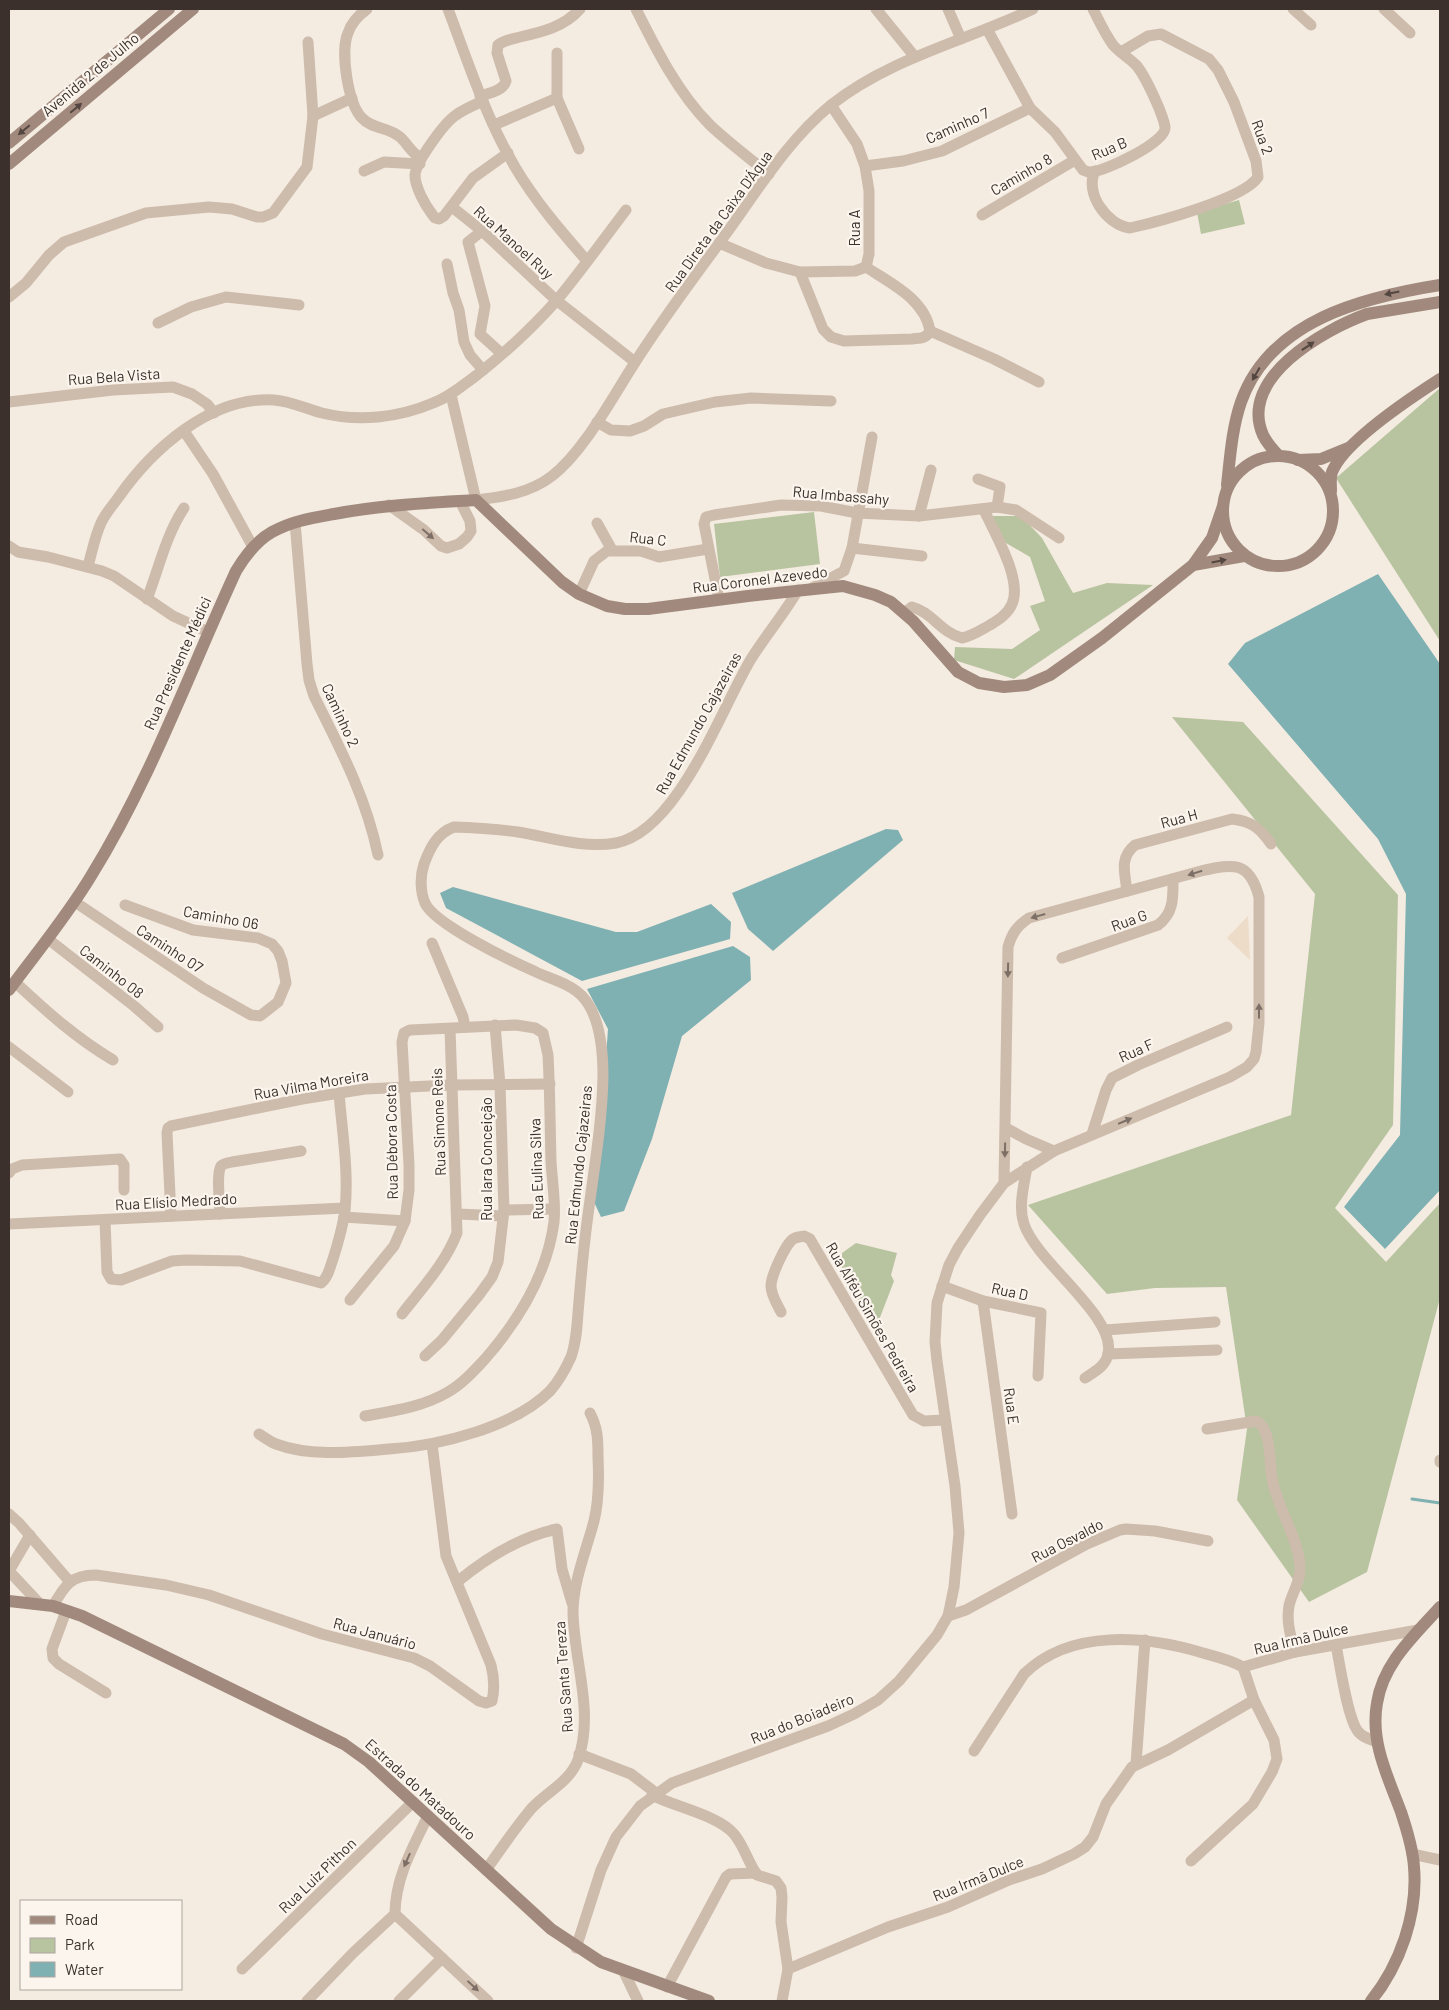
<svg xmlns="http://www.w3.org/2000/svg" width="1449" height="2010" font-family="Barlow,sans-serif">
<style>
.green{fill:#b8c4a0}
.plaza{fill:#ecdcc8}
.water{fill:#7fb0b2}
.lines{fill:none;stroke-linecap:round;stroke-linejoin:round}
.stream{stroke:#7fb0b2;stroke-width:3}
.street{stroke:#cdbbac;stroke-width:11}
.secondary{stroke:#a18a7d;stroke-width:12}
.oneway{fill:#544640}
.oneway2{fill:#7d6f65}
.labels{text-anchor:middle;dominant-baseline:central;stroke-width:4.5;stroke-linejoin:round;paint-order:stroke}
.street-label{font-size:15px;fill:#3b302b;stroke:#fbf5ee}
</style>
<rect width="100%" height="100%" fill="#f4ebe1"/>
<!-- green -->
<g class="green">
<path d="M1239,200L1245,224L1201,234L1197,212Z"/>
<path d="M1440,388V641L1336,478Z"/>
<path d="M814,512L820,564L720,577L714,524Z"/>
<path d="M991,516H1021L1042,538L1073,593L1107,583L1153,585L1014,679L954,660L955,647L1012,649L1040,630L1030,606L1045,601L1030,557L1006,543Z"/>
<path d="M1172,717L1243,722L1398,895L1393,1125L1335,1208L1386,1262L1440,1203V1298L1367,1572L1309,1602L1237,1500L1247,1429L1226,1287L1155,1288L1107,1294L1028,1205L1291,1115L1315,894Z"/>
<path d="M856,1243L897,1253L891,1275L894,1281L879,1320L867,1318L842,1269V1253Z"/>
</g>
<!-- plaza -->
<path class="plaza" d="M1248,916L1250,960L1227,938Z"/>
<!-- water -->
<g class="water">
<path d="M1378,574L1440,664V1190L1385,1249L1344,1207L1400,1135L1406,894L1378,839L1228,664L1245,643Z"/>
<path d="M886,829L898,830L903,840L773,951L748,929L732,893Z"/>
<path d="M453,887L616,932H637L711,904L731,922L730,939L582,981L446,908L440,893Z"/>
<path d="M733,946L750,957L751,980L682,1036L652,1139L624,1211L601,1217L594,1202L599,1157L608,1029L587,989Z"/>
</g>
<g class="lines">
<!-- stream -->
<path class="stream" d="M1412,1499L1440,1503"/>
<!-- street -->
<g class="street">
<path d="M367,9C359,15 351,23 348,33C340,51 348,104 362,118C372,129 389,127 400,137C408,144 411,153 421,158"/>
<path d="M448,9C468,62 486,118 515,167C535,201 561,231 587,261"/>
<path d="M636,9C656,49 678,93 710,125C728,142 749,158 769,174"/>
<path d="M876,9L915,57"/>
<path d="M948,9L961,39"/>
<path d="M1293,9L1311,25"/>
<path d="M1384,9L1410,33"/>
<path d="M987,29L1030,108L1055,132L1083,170C1086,171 1087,172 1090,172C1104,172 1167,142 1165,127C1163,114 1145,75 1136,65C1129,58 1120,53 1113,45C1105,34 1099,21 1093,9"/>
<path d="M557,53V98L579,149"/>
<path d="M480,96C489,93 503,91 506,81L497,53L498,45C504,40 512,39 520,37C542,32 564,27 580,9"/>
<path d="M483,101C474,105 464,109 456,115C444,123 416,162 415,175C415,187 425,205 432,214L435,218L439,219L444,216L473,178L508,153"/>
<path d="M313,116L352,98"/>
<path d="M494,125L557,98"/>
<path d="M865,166L903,161L942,151L1030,108"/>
<path d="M364,171L384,162L420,164"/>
<path d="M1095,171C1084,193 1107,225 1130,228C1157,222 1244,199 1258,177L1256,161L1234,102L1218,70L1209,59L1161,34L1148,36L1121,52"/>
<path d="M452,207L482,231L556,300L635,362"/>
<path d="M982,215L1075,160"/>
<path d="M482,231L468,242L485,306L480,334L502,354"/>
<path d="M719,243L766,263L800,272L855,271L866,267L869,254V191L865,166L857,144L831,105"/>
<path d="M447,264L453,293L459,310L464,342L470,355L483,370"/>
<path d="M866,267C890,283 925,299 930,331"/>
<path d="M800,272L823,329L831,337L844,341L912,339C919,338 926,339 930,331"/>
<path d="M9,297L26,283L49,255L64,242L146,213L209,207L232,209L257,217H263L273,213L307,167L313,116L308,42"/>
<path d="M158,323L191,307L226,297L299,305"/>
<path d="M930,331L994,359L1039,382"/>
<path d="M451,395L476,500C503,497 530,493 552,476C584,451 612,398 634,364C663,318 696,275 728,231C759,188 789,139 831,105C890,58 966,41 1033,9"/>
<path d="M9,402L113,390L173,387L192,394L207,404L214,413"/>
<path d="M597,422L611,430L630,431L644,426L663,414L715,402L751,398L831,401"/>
<path d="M184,431L213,474L253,547"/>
<path d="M978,479L1000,487L997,507"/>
<path d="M389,505L424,530L441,546L447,548L459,544L467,537L471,531L470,521L460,501"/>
<path d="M919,516L931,470"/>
<path d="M295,522L307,664L309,680L314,696C340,748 366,797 378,855"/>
<path d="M597,523L612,550"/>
<path d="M9,546L18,552L48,557L102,571L114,576L173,616L208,632"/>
<path d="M852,548L922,556"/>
<path d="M88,566C92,552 95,536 101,523C105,514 112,506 118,498C152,449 211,396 274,400C290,401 306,409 322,413C358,422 398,418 433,403C450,397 463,385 477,375C505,353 533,327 557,300C581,271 603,240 626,210"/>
<path d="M812,588L844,571L852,548L872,437"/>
<path d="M579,594L594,561L607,551H641L659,557L708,549"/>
<path d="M147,599C159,568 166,535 184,508"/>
<path d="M719,599L704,524L706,517L714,515L781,505L821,506L857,513L919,516L997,507L1016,510L1059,538"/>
<path d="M904,613L912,607C932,612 940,632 962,638C972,636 981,630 990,625C998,620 1008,614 1012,604C1023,580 994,532 984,510"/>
<path d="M1127,891C1125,873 1119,858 1135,845L1232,819C1251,821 1260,828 1271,844"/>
<path d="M75,902L203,988L251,1015L260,1016L278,1002L286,983L282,961L278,951L272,944L258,938L193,930L125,905"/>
<path d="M48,939L134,1006L158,1027"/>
<path d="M432,943L463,1017L465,1027"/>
<path d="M1062,958L1158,925C1174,913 1173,898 1173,879"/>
<path d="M15,982C46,1011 76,1038 113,1060"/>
<path d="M9,1047L68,1092"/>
<path d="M1006,1128L1026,1139L1054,1151"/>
<path d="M1092,1134L1106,1090L1112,1078L1138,1065L1227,1027"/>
<path d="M1027,1167C1024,1185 1018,1207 1024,1224C1037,1263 1117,1317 1108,1354C1106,1366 1094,1372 1085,1378"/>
<path d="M9,1173L12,1169L22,1165L120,1159L124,1165V1190"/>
<path d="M504,1210L554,1209"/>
<path d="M220,1214C220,1204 216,1174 221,1166C224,1163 228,1163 232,1162L301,1151"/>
<path d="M458,1214L503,1216"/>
<path d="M171,1216L167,1133L168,1128L171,1126L302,1099L365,1089L451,1085L550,1084"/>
<path d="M344,1217L405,1221"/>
<path d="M105,1220L107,1272L111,1279L121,1280L172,1261L186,1260L240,1261L321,1283C328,1278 330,1267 333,1259C338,1243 343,1226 345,1210C349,1172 342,1131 339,1093"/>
<path d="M9,1224L345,1208"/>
<path d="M942,1286L983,1301L1041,1313L1038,1376"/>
<path d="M350,1300L394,1246L405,1221L409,1190V1165L402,1042L404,1033L410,1030L516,1025L535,1028L543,1033L548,1055C550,1091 550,1126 551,1161C552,1181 556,1202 554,1222C547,1275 519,1320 485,1359C474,1371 462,1384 448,1392C423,1407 393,1411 365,1416"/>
<path d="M983,1301L1012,1514"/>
<path d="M781,1312C777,1304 771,1295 771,1286C771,1276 785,1245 793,1239C796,1237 800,1237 804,1236L810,1239L814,1246L913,1415L924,1421L945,1420"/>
<path d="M402,1314C422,1288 445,1264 457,1233L450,1029"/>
<path d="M1105,1330L1215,1322"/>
<path d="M1108,1354L1217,1350"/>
<path d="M425,1356L442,1340L479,1295L492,1277L498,1262L504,1210L500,1085L495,1025"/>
<path d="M1207,1429L1256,1421C1272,1428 1269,1463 1272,1478C1277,1508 1298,1537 1300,1566C1301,1582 1292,1592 1289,1606C1286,1622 1291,1637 1295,1652"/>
<path d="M259,1434C264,1437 270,1442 276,1444C310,1457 353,1452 389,1449C439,1446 514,1427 550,1391C558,1382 566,1368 571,1357C576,1343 577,1328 578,1313C580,1289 582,1264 585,1239C591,1185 602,1131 603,1076C603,1051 600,1015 582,996C570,983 549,979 534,971C511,961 434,924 425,903C420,891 420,876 424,864C430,848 437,833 454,827C475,828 497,829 518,832C549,837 583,849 616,843C678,831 721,709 751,659C766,635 784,614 798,590"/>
<path d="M1440,1462V1460"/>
<path d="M9,1514L19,1523L70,1582"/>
<path d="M30,1535L9,1571L39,1603"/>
<path d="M457,1582C486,1558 519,1537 557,1529L562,1569L572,1603"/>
<path d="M53,1606C65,1585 71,1575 96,1575L166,1585L209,1595L322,1634L414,1658L430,1666L479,1701L486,1703L492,1701C495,1688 494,1677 491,1665L446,1556L432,1444"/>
<path d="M66,1611L52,1649L53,1658L59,1664L106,1693"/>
<path d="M948,1616L966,1610L1087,1544L1120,1530L1126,1529L1155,1531L1208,1541"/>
<path d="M1336,1645C1340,1665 1347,1715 1357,1730C1361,1737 1370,1739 1377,1742"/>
<path d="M974,1751L1024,1674C1071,1628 1146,1636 1203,1653C1217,1657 1231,1660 1243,1667L1295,1652L1418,1630"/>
<path d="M579,1754L631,1774L656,1793"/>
<path d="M1136,1764L1145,1640"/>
<path d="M652,1795C675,1807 718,1815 734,1834C744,1846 748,1862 757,1875L776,1881L781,1888L782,1897L781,1922L788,1969L782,2001"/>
<path d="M428,1816C413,1847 395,1878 395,1914L488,2001"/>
<path d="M1412,1854L1440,1860"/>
<path d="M1191,1861L1253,1804L1272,1772L1277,1759L1274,1740L1254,1700L1243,1667"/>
<path d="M486,1870C501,1849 515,1828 531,1809C546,1792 569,1783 578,1760C595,1711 573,1659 573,1610C574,1579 586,1551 594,1521C599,1501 599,1478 598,1457C598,1441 598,1428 590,1413"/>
<path d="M576,1948L601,1870L616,1837L640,1806L672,1783L828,1726L854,1714L878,1700L899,1681L937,1635L948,1616L954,1587L959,1533L955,1486L937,1361L935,1342L937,1303L949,1265L958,1248L980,1215L1004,1183L1054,1151L1230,1077L1247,1067L1254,1059L1256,1052L1259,1023V897C1249,860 1233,864 1201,871L1029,918C1017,926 1012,933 1008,947L1004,1183"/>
<path d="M242,1969L413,1802"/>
<path d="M788,1969L888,1927L948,1907L1009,1880L1042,1869L1074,1854L1085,1847L1093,1837L1106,1804L1132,1767L1168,1750L1254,1700"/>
<path d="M624,1972L638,2001"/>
<path d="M667,1987L726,1877L730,1874L756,1873"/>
<path d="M307,2001L353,1953L395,1914"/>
<path d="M399,2001L442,1958"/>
</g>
<!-- secondary -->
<g class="secondary">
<path d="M9,143L169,9"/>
<path d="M9,164L193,9"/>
<path d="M1279,456C1273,450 1267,443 1263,435C1238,378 1323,330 1367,314L1440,302"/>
<circle cx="1278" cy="511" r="55"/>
<path d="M1298,460L1321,459L1348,448"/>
<path d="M1227,485C1230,458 1232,428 1241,402C1270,320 1364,297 1440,285"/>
<path d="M1331,491C1331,485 1330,478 1332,472C1344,442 1412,397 1440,379"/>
<path d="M1193,565L1244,556"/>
<path d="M9,990C37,952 67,916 91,876C150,781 189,673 236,571C245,556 256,541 272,532C292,521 312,518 334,514C381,505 428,503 476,500L562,582L579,594L607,606L625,609H648L748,596L843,586L875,595L891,602L913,621L958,672L979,683L1004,687L1027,685L1050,675L1102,638L1193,565L1212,538L1223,506"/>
<path d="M9,1601L53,1606L82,1616L344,1744L369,1762L551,1929L601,1962L709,2001"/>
<path d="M1371,2001C1400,1965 1418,1914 1414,1867C1413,1849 1407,1830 1401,1812C1388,1777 1370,1742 1377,1703C1383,1663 1415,1635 1440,1607"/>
</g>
</g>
<!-- one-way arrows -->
<defs><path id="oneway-solid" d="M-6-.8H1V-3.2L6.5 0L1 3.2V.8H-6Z" transform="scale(1.25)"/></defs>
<g class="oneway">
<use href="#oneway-solid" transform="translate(76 108) rotate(-40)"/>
<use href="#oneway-solid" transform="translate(24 130) rotate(140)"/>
<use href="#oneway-solid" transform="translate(1392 293) rotate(168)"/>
<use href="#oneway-solid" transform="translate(1308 346) rotate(-34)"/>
<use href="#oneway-solid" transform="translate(1256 374) rotate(120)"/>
<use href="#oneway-solid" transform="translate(1219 561) rotate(-11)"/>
</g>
<g class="oneway2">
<use href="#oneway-solid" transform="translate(428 534) rotate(41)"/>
<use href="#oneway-solid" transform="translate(1195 873) rotate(163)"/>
<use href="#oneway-solid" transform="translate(1038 916) rotate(164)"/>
<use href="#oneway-solid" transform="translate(1008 970) rotate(91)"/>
<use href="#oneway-solid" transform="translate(1259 1011) rotate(-90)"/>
<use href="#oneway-solid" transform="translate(1125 1121) rotate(-23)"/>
<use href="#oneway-solid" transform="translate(1005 1150) rotate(91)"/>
<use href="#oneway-solid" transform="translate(407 1860) rotate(114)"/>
<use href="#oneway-solid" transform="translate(473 1986) rotate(43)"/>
</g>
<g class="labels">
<!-- street labels -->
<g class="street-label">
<text transform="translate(90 74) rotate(-40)">Avenida 2 de Julho</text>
<text transform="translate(957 125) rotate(-24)">Caminho 7</text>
<text transform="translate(1263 137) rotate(70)">Rua 2</text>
<text transform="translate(1109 148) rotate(-23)">Rua B</text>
<text transform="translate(1021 174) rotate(-30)">Caminho 8</text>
<text transform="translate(718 221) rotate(-54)">Rua Direta da Caixa D'Água</text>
<text transform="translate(854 228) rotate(-90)">Rua A</text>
<text transform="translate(514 242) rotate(42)">Rua Manoel Ruy</text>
<text transform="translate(114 376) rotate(-4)">Rua Bela Vista</text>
<text transform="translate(841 495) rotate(5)">Rua Imbassahy</text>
<text transform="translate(648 538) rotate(6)">Rua C</text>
<text transform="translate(760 579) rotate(-7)">Rua Coronel Azevedo</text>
<text transform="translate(177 663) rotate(-66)">Rua Presidente Médici</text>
<text transform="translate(341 715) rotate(65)">Caminho 2</text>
<text transform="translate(698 723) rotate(-61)">Rua Edmundo Cajazeiras</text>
<text transform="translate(1179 818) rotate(-15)">Rua H</text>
<text transform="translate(221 917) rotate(10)">Caminho 06</text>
<text transform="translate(1129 920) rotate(-20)">Rua G</text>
<text transform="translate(170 948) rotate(33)">Caminho 07</text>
<text transform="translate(112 971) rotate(38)">Caminho 08</text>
<text transform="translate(1136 1050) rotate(-24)">Rua F</text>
<text transform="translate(311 1084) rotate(-10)">Rua Vilma Moreira</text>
<text transform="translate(438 1122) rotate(-92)">Rua Simone Reis</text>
<text transform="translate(391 1142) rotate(-91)">Rua Débora Costa</text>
<text transform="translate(486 1159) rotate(-90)">Rua Iara Conceição</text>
<text transform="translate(578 1165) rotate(-84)">Rua Edmundo Cajazeiras</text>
<text transform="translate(536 1169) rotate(-92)">Rua Eulina Silva</text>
<text transform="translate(176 1201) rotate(-3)">Rua Elísio Medrado</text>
<text transform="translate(1010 1291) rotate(12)">Rua D</text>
<text transform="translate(873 1317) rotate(60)">Rua Alféu Simões Pedreira</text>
<text transform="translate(1012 1406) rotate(82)">Rua E</text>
<text transform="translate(1067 1540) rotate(-27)">Rua Osvaldo</text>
<text transform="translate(375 1633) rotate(15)">Rua Januário</text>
<text transform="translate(1301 1638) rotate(-13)">Rua Irmã Dulce</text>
<text transform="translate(563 1677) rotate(-94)">Rua Santa Tereza</text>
<text transform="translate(802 1718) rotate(-22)">Rua do Boiadeiro</text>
<text transform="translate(421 1789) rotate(42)">Estrada do Matadouro</text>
<text transform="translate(317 1875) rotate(-44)">Rua Luiz Pithon</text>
<text transform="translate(978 1878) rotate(-22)">Rua Irmã Dulce</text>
</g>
</g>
<!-- border -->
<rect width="1449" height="2010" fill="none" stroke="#3b302b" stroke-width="20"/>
<!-- legend -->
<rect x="20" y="1900" width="162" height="90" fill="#fbf5ee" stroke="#aea6a0"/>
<rect x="30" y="1916" width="25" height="8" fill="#a18a7d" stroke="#aea6a0"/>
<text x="65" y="1925" font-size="15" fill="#3b302b">Road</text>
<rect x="30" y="1938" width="25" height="15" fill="#b8c4a0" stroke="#aea6a0"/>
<text x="65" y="1950" font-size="15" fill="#3b302b">Park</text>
<rect x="30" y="1962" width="25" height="15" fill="#7fb0b2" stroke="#aea6a0"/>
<text x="65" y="1975" font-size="15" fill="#3b302b">Water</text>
</svg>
